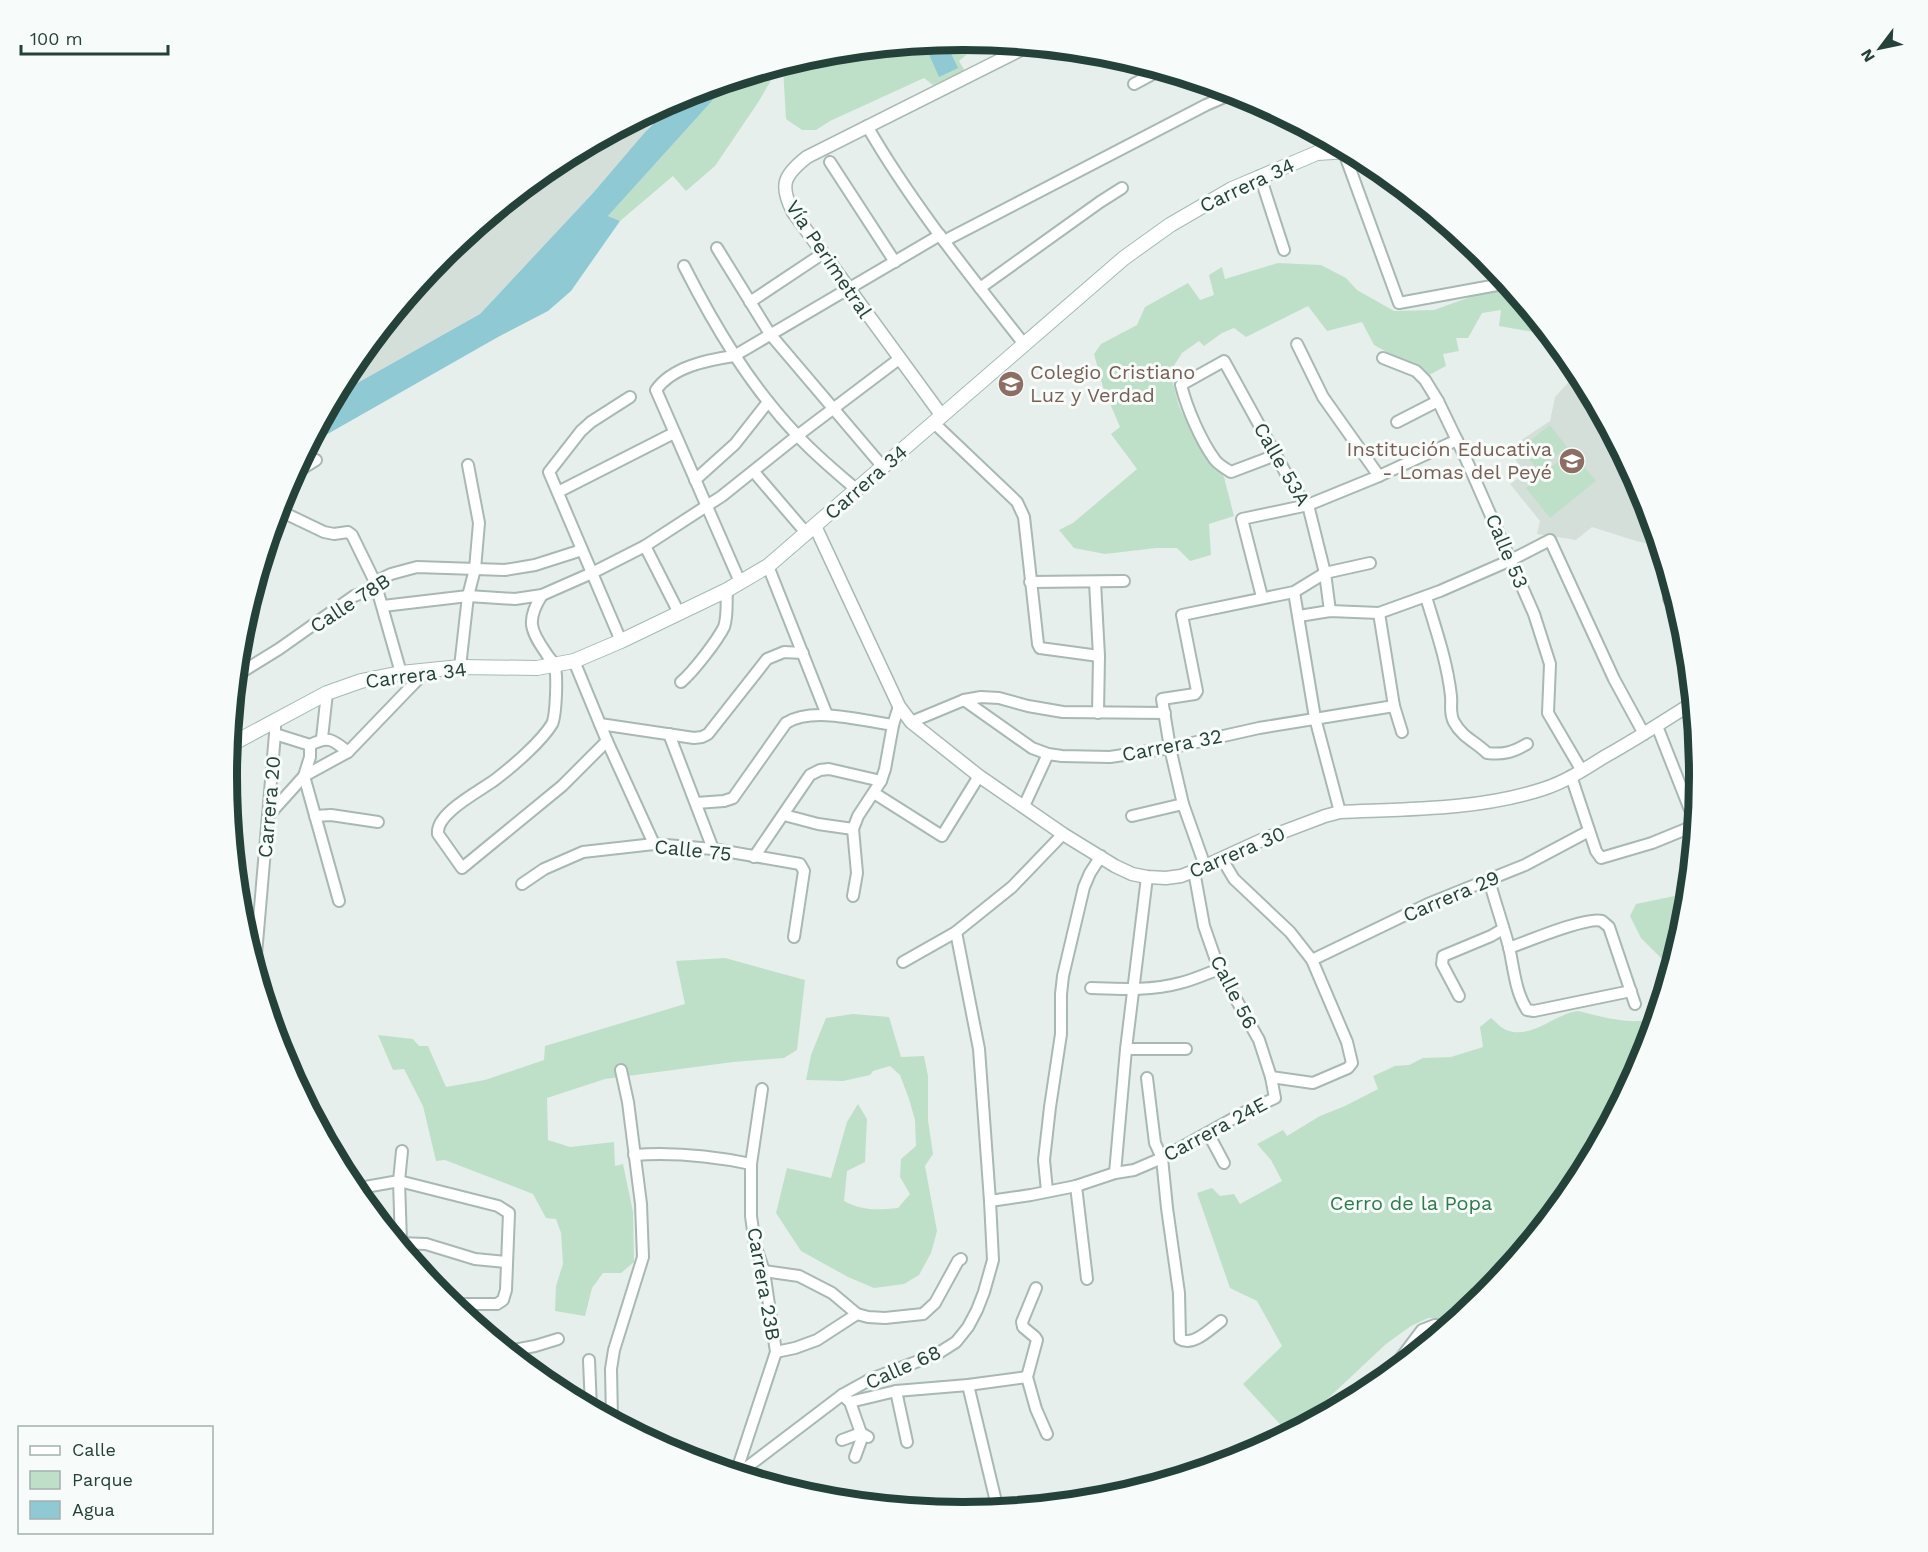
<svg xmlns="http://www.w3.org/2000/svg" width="1928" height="1552" font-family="'Work Sans',sans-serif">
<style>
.built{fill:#d4dfda}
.green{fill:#bfe0c8}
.water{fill:#8ec9d4}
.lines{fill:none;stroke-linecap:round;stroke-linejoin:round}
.minor-casing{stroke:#a8b8b2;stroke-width:14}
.tertiary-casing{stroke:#a8b8b2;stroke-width:15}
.secondary-casing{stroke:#a4bbb3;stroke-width:16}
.minor{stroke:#fff;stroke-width:10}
.tertiary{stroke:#fff;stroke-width:12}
.secondary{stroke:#fff;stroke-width:14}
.labels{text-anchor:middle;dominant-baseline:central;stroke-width:6;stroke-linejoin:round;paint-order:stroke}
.street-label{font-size:20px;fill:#24423a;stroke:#f7fbf9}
.education-label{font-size:20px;fill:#785e54;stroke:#f7fbf9;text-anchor:start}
.park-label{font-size:20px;fill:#2d7a4b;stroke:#f7fbf9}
.rim{fill:none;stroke:#24423a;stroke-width:8}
</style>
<rect width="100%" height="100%" fill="#e6efeb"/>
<!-- built -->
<g class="built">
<path d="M666,103L646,131L593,193L480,314L336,395L351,366L443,255L555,163Z"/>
<path d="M1579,371L1645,494L1663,552L1649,544L1636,541L1592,527L1576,540L1537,534L1540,521L1510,484L1525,473L1508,449L1550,421L1555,397Z"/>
</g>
<!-- green -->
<g class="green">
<path d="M964,39L976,40L972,50L959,61L965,71L933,85L924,78L830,121L816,130H802L786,119L783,67L773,77L759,101L715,166L686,191L673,176L620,221L608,216L731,80L821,53Z"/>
<path d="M1278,263L1321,265L1346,278L1357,290L1394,311L1434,310L1490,290L1512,287L1551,335L1499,326L1501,310L1482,313L1468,338H1456L1459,351L1443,354L1446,366L1429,375L1374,345L1362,322L1327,331L1308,306L1246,337L1234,328L1222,333L1204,346L1199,341L1182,353L1170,372L1179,406L1196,442L1224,477L1234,516L1209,524L1211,555L1190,561L1177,548H1156L1105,554L1074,548L1059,530L1073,523L1137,469L1111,434L1120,427L1103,387L1094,354L1101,344L1137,325L1145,307L1188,283L1200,300L1214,295L1209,275L1222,267L1225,279Z"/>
<path d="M1550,425L1567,447L1538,470L1520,448Z"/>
<path d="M1571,451L1596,481L1550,518L1526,488Z"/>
<path d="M1689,893L1687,920L1672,969L1641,938L1630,916L1636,904Z"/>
<path d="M725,958L805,980L797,1050L784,1058L733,1062L605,1079L547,1098L548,1140L570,1147L614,1142L615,1166L623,1164L633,1212L634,1262L621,1273H603L592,1288L585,1316L555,1311L556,1286L563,1264L561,1233L556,1219L546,1218L533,1194L445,1160L436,1161L423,1106L404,1069L393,1070L378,1035L413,1039L419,1046H428L446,1087L485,1080L544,1060L545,1046L685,1004L676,961Z"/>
<path d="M1578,1011C1600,1016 1637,1028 1658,1016L1645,1058L1577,1186L1485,1297L1460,1318H1428L1411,1326L1386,1344L1306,1419L1296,1430L1289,1434L1243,1384L1282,1346L1257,1301L1230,1288L1197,1193L1212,1188L1220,1196L1234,1194L1240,1204L1282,1181L1271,1160L1257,1144L1283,1130L1287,1136L1320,1116L1345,1106L1378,1089L1373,1076L1395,1066L1409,1065L1423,1058L1451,1057L1483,1047L1480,1027L1491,1018C1496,1022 1501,1028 1506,1030C1533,1040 1553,1014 1578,1011Z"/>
<path d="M853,1014L889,1017L901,1057L924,1056L928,1076V1120L933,1154L925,1166L937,1231L931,1253L919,1275L904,1284L874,1288L848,1277L801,1251L776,1213L787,1168L831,1178L847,1122L858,1104L867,1119L865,1162L847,1171L844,1201C863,1211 877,1210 898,1208L910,1194L900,1177L901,1159L916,1146L915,1120L909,1099L900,1075L890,1066L873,1071L870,1075L843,1081L806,1080L811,1055L826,1018Z"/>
</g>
<!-- water -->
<g class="water">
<path d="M945,41L958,68L939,77L924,43Z"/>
<path d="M731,80L608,216L620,221L571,291L548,311L498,337L310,444L336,395L480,314L593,193L646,131L683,95Z"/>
</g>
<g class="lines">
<defs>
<g id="minor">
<path d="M1134,84L1162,69"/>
<path d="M867,126C912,204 969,274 1024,344"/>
<path d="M1342,147L1399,303L1508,283"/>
<path d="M830,162L895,262"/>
<path d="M1260,176L1284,250"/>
<path d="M944,241L1206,105L1236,92"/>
<path d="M717,248L770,334L883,467"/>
<path d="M684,266C715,327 749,384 796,434C814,454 836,472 857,490"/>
<path d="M980,288L1100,202L1122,188"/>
<path d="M750,302L822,254"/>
<path d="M1297,344L1323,397L1379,476"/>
<path d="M1383,358L1416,371L1425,380L1438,401L1466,459L1534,614L1550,664L1548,713L1582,771"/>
<path d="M1397,422L1438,401"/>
<path d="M934,423L1017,502L1024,517L1038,644L1040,648L1099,656"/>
<path d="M1276,455L1231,472C1226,469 1219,465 1215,460C1201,441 1187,409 1181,385L1224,361L1295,490L1308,505L1325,573L1330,611"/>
<path d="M754,472L807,534"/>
<path d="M295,473L316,460"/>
<path d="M695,480L735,444L768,402"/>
<path d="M558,492L674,433"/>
<path d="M278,510L324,532L334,534L348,532L352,535L375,582L401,673"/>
<path d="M645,546L679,613"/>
<path d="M768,566L827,715"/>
<path d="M740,582L656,390C672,367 707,360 734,356L940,235"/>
<path d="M1030,582L1124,581"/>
<path d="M1095,582L1099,656L1098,713"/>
<path d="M1294,592L1315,718L1340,812"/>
<path d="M542,595C526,620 530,630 546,653C548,657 552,660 554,664C558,672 556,716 552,724C541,742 513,766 496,779C482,790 435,813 438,834L462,868L562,786L607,741"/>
<path d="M1262,597L1242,519L1308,505L1379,476L1457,440"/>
<path d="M1426,597C1436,630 1447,661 1451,696C1452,705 1449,713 1454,722C1462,737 1476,742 1487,753C1504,755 1513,752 1527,744"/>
<path d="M1669,599L1684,621"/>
<path d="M383,606L468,596L515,599L542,595L592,573L645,546L722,496L797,436L899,359"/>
<path d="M1379,613L1394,706L1402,732"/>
<path d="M1299,616L1330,611L1379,613L1440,591L1511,560L1550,540L1614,679L1644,734"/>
<path d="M621,641L549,472L581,431L591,422L630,397"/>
<path d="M574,661L607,741L654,844"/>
<path d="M460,667L468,596L475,569L479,523L468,465"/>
<path d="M237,675L279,649L354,596L367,591L375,582L391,574L417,567L505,570L535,565L582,550"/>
<path d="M681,682C693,672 717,641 724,627C728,616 726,601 727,590"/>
<path d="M964,700L1032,748L1048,754L1062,756L1110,757L1170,748L1259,728L1394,706"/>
<path d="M911,722L964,700L981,697L999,698L1028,706L1063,712L1165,713"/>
<path d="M600,724L694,738L702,737L708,734L767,659L784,652L803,653"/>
<path d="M1657,726L1696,825"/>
<path d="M275,734L310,745"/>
<path d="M669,734L713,849"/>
<path d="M322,738L327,693"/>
<path d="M1571,776L1596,851L1601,858L1652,843L1696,825"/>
<path d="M874,793L942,836L979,776"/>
<path d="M696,803L724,801L733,798L786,723C813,706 863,721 893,725"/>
<path d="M1024,806L1048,754"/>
<path d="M784,815L818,824L853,829"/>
<path d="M268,816L304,776L348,752"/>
<path d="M315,816L331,815L378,822"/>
<path d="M1132,816L1183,804"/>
<path d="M754,857L810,775L820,770L829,769L881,781"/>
<path d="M1205,866L1183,804L1170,748L1162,699L1195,694L1197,691L1182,615L1294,592L1325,573L1370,563"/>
<path d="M1194,871L1204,926L1219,969L1259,1040L1271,1077"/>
<path d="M1489,880C1495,902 1503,925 1509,947C1514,969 1515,991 1527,1010L1534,1011L1631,991"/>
<path d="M522,884L544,869L583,852L654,844L713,849L800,864L804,871L794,937"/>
<path d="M853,896L857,873L853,829L858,816L881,781L885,769L893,725L899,706"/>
<path d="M339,901L304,776L310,757V745C329,735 333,740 348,752L426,671"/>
<path d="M243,927L258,928"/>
<path d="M1509,948C1526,942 1587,916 1602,921C1603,922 1608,926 1609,927L1635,1004"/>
<path d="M1312,960L1428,904L1525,865L1589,831"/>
<path d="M903,962L956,932L1012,887L1063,834"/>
<path d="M255,966L275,734V720"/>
<path d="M1091,988C1120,989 1151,991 1180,983C1193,980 1206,974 1219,969"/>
<path d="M1459,996L1442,964L1443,956L1491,936L1503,929"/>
<path d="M1126,1049H1186"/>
<path d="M1147,1078L1155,1143L1162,1158L1167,1208L1179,1293L1180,1339C1193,1347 1210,1329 1221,1321"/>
<path d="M1208,1133L1224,1163"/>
<path d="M634,1155C674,1152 712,1156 751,1164"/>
<path d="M1115,1173L1126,1049L1147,877"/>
<path d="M1076,1186L1087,1279"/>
<path d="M354,1189L399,1181L498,1206L509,1213L506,1290L503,1300L497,1304H452"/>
<path d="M1047,1191L1044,1160L1050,1107L1061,1034V994L1063,976L1084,887L1090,873L1101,856"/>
<path d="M990,1201L1031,1195L1076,1186L1115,1173L1134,1170L1162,1158L1243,1113L1275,1098L1271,1077L1313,1083L1348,1068L1352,1063L1347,1042L1312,960L1290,932L1234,879L1222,859"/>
<path d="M401,1242L399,1181L402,1151"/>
<path d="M398,1243L426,1244L475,1259L506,1262"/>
<path d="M764,1271L799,1276L832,1293L857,1314L868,1317L885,1318L923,1314L935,1303L958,1261L961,1259"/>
<path d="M1036,1288L1022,1322L1023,1327L1035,1337L1037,1340L1027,1377L1036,1409L1047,1434"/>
<path d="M508,1351L535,1346L558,1339"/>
<path d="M776,1352L795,1348L817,1340L857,1314"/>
<path d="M589,1360L591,1408"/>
<path d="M1385,1379L1422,1330L1435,1325L1451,1326"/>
<path d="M968,1385L998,1510"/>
<path d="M896,1391L907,1442"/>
<path d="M842,1395L850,1402L896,1391L968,1385L1027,1377"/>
<path d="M850,1402L861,1433L868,1437"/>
<path d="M612,1419L611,1369L614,1350L643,1257L641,1204L628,1102L621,1070"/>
<path d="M842,1440L861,1433"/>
<path d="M855,1457L863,1435"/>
<path d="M736,1473L776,1352L764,1271L755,1245L751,1216V1164L762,1089"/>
<path d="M738,1474L842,1395L871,1379L937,1354L956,1342L968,1327L977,1310L984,1292L993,1260L990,1201L979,1049L956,932"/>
</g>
<g id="tertiary">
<path d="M942,416L793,212C779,185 784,175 807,157L1030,45"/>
<path d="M815,526L899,706L911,722L979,776L1063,834L1115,866L1132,874L1147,877L1166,878L1181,876L1194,871L1264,839L1325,816L1340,812C1408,809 1478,810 1543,789C1565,782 1585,769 1604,757C1635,740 1664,721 1694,702"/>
</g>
<path id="secondary" d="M230,745L327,693L361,681L401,673L460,667L537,668L574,661L621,641L727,590L768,566L1124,258L1170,225L1232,189L1317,153L1350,151"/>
</defs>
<!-- minor casing -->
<use href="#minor" class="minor-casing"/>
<!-- tertiary casing -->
<use href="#tertiary" class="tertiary-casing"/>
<!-- secondary casing -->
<use href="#secondary" class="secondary-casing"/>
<!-- minor -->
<use href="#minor" class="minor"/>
<!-- tertiary -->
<use href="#tertiary" class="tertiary"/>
<!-- secondary -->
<use href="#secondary" class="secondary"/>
</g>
<!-- icons -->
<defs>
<symbol id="university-disc" viewBox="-11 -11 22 22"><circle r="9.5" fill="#8d6e63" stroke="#f7fbf9"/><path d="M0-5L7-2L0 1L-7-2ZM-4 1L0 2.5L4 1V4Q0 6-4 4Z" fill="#fff"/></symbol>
<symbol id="school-disc" viewBox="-11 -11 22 22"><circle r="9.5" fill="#8d6e63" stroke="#f7fbf9"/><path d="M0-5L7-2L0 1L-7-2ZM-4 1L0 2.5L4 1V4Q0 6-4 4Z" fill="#fff"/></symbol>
</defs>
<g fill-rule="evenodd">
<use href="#university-disc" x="996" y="369" width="30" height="30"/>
<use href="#school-disc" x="1557" y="446" width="30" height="30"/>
</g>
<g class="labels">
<!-- street labels -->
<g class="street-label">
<text transform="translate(1247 185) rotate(-25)">Carrera 34</text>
<text transform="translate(829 259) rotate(56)">Vía Perimetral</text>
<text transform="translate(1282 464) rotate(60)">Calle 53A</text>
<text transform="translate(866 482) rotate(-41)">Carrera 34</text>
<text transform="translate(1507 551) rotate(67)">Calle 53</text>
<text transform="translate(350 603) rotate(-33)">Calle 78B</text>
<text transform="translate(416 675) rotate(-7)">Carrera 34</text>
<text transform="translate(1172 745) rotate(-11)">Carrera 32</text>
<text transform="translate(269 807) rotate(-85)">Carrera 20</text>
<text transform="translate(693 850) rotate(6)">Calle 75</text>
<text transform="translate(1237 852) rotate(-23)">Carrera 30</text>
<text transform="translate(1451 896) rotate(-23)">Carrera 29</text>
<text transform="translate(1234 992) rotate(63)">Calle 56</text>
<text transform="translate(1215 1129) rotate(-28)">Carrera 24E</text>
<text transform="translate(764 1284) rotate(80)">Carrera 23B</text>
<text transform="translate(903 1367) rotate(-24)">Calle 68</text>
</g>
<!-- education labels -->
<g class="education-label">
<text x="1030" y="372">Colegio Cristiano<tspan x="1030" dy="23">Luz y Verdad</tspan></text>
<text x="1552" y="449" text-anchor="end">Institución Educativa<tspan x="1552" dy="23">- Lomas del Peyé</tspan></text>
</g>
<!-- park labels -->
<g class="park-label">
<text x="1411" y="1203">Cerro de la Popa</text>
</g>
</g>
<!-- crop -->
<path d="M0 0H1928V1552H0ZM237 776a726 726 0 1 1 1452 0a726 726 0 1 1-1452 0Z" fill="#f7fbf9" fill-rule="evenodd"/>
<path class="rim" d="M237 776a726 726 0 1 1 1452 0a726 726 0 1 1-1452 0Z"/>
<!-- legend -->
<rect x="18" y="1426" width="195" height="108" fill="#f7fbf9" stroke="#a3b1ad" stroke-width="1.5"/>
<rect x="30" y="1446" width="30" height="9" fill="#ffffff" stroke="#a3b1ad" stroke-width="1.5"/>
<text x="72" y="1456" font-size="18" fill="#24423a">Calle</text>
<rect x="30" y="1471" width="30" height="18" fill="#bfe0c8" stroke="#a3b1ad" stroke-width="1.5"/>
<text x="72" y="1486" font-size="18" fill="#24423a">Parque</text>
<rect x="30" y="1501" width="30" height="18" fill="#8ec9d4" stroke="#a3b1ad" stroke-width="1.5"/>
<text x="72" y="1516" font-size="18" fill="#24423a">Agua</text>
<!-- north arrow -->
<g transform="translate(1880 48) rotate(238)" stroke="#f7fbf9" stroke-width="4.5" paint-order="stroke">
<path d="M0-4.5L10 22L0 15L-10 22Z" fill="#24423a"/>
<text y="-9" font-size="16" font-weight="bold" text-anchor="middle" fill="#24423a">N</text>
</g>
<!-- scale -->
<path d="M21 45v9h147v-9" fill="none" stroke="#24423a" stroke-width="3"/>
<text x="30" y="45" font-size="18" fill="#24423a" stroke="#f7fbf9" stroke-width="4.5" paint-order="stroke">100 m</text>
</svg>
